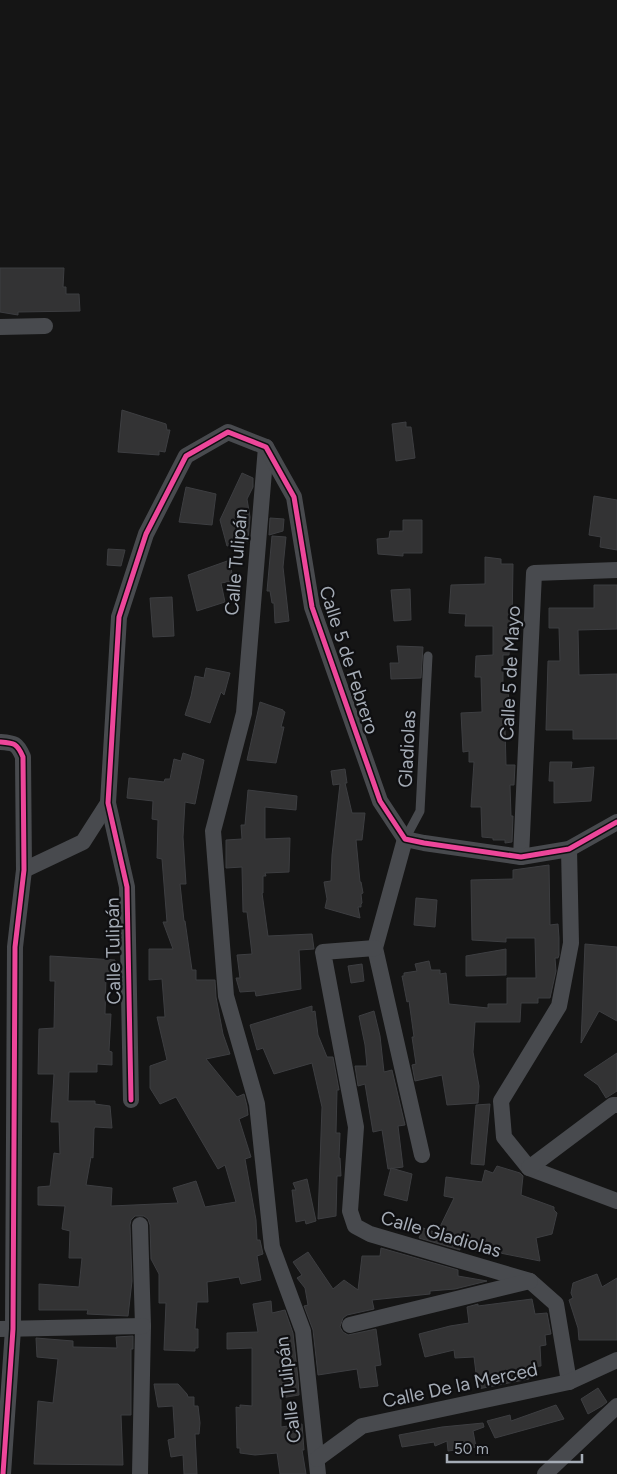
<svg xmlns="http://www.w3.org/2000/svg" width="617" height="1474" font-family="Figtree,sans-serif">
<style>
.building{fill:#333334;stroke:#3d3e41}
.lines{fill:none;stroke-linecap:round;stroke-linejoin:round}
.service{stroke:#484a4e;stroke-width:9}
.minor{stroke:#484a4e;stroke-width:16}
.cycleway-casing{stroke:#0f0f11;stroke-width:8}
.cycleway{stroke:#ed469a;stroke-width:5}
.labels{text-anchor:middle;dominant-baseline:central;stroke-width:4.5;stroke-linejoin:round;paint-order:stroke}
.street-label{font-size:19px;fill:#a5acb6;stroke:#0f0f11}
</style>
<rect width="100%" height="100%" fill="#151515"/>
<!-- building -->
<g class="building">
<path d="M0,268H64L63,287H66V294H79L80,311L18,312V315L0,312Z"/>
<path d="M122,410L166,424L167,430H170L165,452L159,451V455L118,452Z"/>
<path d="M406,422V427H411L415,458L396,461L392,424Z"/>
<path d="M242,473L253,478V487L247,499L250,517L248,541L227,546L220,520Z"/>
<path d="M186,487L216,494L212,525L179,522Z"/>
<path d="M594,496L617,500V550L600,547L601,537L589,535Z"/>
<path d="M270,518L284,519L283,531L269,535Z"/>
<path d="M403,520H422V553H403V556L378,554L377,539L389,538L390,531H403Z"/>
<path d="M272,536L286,537L283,567L289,621L275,623L274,603H272L270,591H267Z"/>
<path d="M108,549L125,550L121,566L107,565Z"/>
<path d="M485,557L501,559V564H513L512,626H511L509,655H503V688H508L510,725L505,726L506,765H515L514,785H510L511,816H513L512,842L505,843V840H493V838L482,837L481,807H471L474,762H469V751L463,752L461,713L482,712L481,677H475L476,656L493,655V626H465L466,614L449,613L451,585L485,584Z"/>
<path d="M230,560L233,581L221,583L225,602L197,611L188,575Z"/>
<path d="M594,585H617V629L578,630L579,675L617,674V739H573V730H546L548,661H560L559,628H549V608H594Z"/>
<path d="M410,589L411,620L394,621L391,590Z"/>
<path d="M172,597L174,636L153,637L150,598Z"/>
<path d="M397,646L423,647L421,678L391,679L390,663H399Z"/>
<path d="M206,668L230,673L224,695L221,692L210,723L185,715L191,696L195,676L204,678Z"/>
<path d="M260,702L283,710V711L285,712L281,727H284L276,763L247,760Z"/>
<path d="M183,753L204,760L195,804L185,802L183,837L186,884H180L184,921H185L192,970H196V980H215L216,997L223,1034L230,1054L206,1059L237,1097L244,1094L247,1106L248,1115L239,1119L251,1157L245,1159L256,1220L257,1240H260L263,1254L257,1256L261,1280L241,1284L239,1277L207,1282L208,1302H197L195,1329H198V1348H195V1351L164,1350L166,1303H159V1274L151,1259L150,1225L148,1219L144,1216H135L131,1220L130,1225L132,1281L128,1316L87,1314L88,1310H39V1284L79,1287L82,1258H69L70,1231L62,1229L65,1206L38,1205V1187L50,1186L54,1153L60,1154L59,1122H51L54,1074H38L39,1029L54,1028L55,981H50V956L115,960L116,979L106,978L105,1014H111L109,1051L112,1052V1065L97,1064V1072H69L68,1101H95V1104L110,1106L112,1128L95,1127L94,1129L93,1158L91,1157L86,1185L112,1188L111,1206L178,1203L173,1188L196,1181L205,1207L236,1202L225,1165L218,1169L176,1097L160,1104L150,1088V1066L167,1060L157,1017H165L162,979L149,980V949H173L163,922H167L162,859L157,858L158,820L152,819L153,801L127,798L129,778L164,782L165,779H170L174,759L181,761Z"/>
<path d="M550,762H572L571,769L594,767L591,801L554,803V781H549Z"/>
<path d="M345,769L347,783H345L352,813H365L362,840H356L360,882H361L363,893L361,894L362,903L361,904V907H358L360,918L325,908L327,899L324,882L331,881L332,855L340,784L333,785L331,771Z"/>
<path d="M248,790L297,796L296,810L265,807V839L290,838L289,872L265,873L266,876H263V893H262L268,936L312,934L314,949L299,950L301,989L256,996L255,991L240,992L236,978H240L237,955L252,954L247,912H243L242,867L226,868V840L242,839L241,825H245Z"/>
<path d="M549,865L550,925L558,924L559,938V955L558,958H555L556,971L550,998H538V1003H521L520,1022H475L473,1052L479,1086L478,1103L447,1105L442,1075L415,1081L412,1065L416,1064L412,1037H414L409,1001L407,1002L402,976H404V973L417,971L415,964L429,961L431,970H440V974L446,973L449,1004L488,1008V1004H507V978H536L535,938H506V942L472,940L471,880L513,879V870Z"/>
<path d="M416,898L437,900L435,927L414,925Z"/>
<path d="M585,944L617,947V1021L599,1011L581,1043Z"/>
<path d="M506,949V975L466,976V956Z"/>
<path d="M362,964L364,981L351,983L348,966Z"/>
<path d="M312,1006V1012L315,1011L318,1035L327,1057H333L339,1090H337L336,1133H340L339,1158H340L341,1176H337L336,1216L318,1219L322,1107L312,1063L274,1074L263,1048L257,1050L250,1025Z"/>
<path d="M374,1011L380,1036L384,1072L392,1070L405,1125L398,1126L403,1167L388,1169L382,1130L373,1132L365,1084L358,1086L355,1066H367L365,1045L359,1016Z"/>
<path d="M617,1053V1091L606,1098L598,1085L584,1075Z"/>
<path d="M490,1104L484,1165L471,1164L476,1105Z"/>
<path d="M497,1166L520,1173L523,1176L521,1195L554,1207V1210L557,1213L552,1234L536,1238L540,1261L490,1251L489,1255L460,1246V1250L419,1238L423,1228L437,1233L454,1198L444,1196L446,1177L482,1182L485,1170L493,1173Z"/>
<path d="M391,1168L412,1174L407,1201L384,1195Z"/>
<path d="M307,1179L316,1221L306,1224L305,1220L296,1222L292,1190H296L293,1183Z"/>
<path d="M381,1248L458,1270V1276L487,1281L455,1289L430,1291V1294L372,1300L374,1309L347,1315L343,1318L340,1327L343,1332L348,1335L376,1329L381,1365L375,1366L378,1386L360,1388L357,1369L318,1375L313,1330L304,1306L308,1305L305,1288L297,1278L302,1275L293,1262L308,1252L333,1289L344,1280L358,1290L362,1256H380Z"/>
<path d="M597,1274L602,1287L617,1278V1340H579L578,1328L569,1300L573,1298L571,1293L573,1283Z"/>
<path d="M532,1299L535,1314L547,1313L551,1334L545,1335L546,1345L540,1346L541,1366L528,1367L529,1379L478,1389L474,1357L455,1358L454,1350L425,1357L419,1334L450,1326L469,1323L467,1307L478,1304V1306Z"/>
<path d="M271,1301L272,1313L285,1310L293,1333L298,1379L299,1395L281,1398V1427L302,1424L304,1450H302L306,1474H280L277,1453L255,1455L240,1453V1448H237L236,1407L240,1408V1405L252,1406V1348L227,1349V1333L258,1332L253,1304Z"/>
<path d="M133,1336V1349H131V1415H121L123,1465L34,1464L38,1401L53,1403L58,1359L37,1357L36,1338L73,1341V1347L117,1348L116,1337Z"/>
<path d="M154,1384H178L187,1394L188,1397H194V1406H198L200,1423L199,1434H195L197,1474H184L183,1455L171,1457L168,1440L175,1438L173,1406L158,1407Z"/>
<path d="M598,1388L607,1402L602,1406L588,1414L581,1399Z"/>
<path d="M556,1405L564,1419L495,1438L487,1421L510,1415L511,1421Z"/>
<path d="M483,1423L484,1427L473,1431L476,1447L448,1451L447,1441L435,1446L434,1442L402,1447L399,1435L442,1427Z"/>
</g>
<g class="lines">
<!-- service -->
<path class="service" d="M405,839L420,811L428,656"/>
<!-- minor -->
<g class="minor">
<path d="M0,327L45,326"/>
<path d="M266,447L244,713L213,831L226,996L257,1104L272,1247L303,1331L318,1474"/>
<path d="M0,742C14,743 17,743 23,757L24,870L15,947L13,1329L3,1474"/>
<path d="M405,839L375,948L422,1155"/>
<path d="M569,849L571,943L559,1006L501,1101L504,1137L529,1168L617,1201"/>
<path d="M521,857L534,573L617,570"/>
<path d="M24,870L83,842L108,803"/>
<path d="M375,948L323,952L356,1127L350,1211L355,1226L370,1234L530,1281L556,1304L569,1382"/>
<path d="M131,1100L127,887L108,803L119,617L146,534L186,456L228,432L266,447L294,497L312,607L380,801L405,839L424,843L521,857L569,849L617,822"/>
<path d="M529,1168L613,1105H617"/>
<path d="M140,1225L143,1326L140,1474"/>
<path d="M350,1325L530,1281"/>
<path d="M0,1329L143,1326"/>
<path d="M317,1459L362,1426L569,1382L617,1360"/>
<path d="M545,1474L617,1406"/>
</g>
<defs>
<g id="cycleway">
<path d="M0,742C14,743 17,743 23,757L24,870L15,947L13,1329L3,1474"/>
<path d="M131,1100L127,887L108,803L119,617L146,534L186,456L228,432L266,447L294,497L312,607L380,801L405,839L424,843L521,857L569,849L617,822"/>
</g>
</defs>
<!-- cycleway casing -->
<use href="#cycleway" class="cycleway-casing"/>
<!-- cycleway -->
<use href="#cycleway" class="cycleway"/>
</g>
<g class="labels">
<!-- street labels -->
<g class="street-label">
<text transform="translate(236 562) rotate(-85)">Calle Tulipán</text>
<text transform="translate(349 660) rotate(72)">Calle 5 de Febrero</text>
<text transform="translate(510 673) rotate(-87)">Calle 5 de Mayo</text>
<text transform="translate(407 749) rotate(-87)">Gladiolas</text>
<text transform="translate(113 951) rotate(-91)">Calle Tulipán</text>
<text transform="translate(441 1234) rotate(16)">Calle Gladiolas</text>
<text transform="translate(460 1385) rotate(-12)">Calle De la Merced</text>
<text transform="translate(288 1390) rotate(-97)">Calle Tulipán</text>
</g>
</g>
<!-- scale -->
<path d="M447 1454v8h135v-8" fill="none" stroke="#a5acb6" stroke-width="2.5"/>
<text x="454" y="1454" font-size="15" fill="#a5acb6" stroke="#0f0f11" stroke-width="4" paint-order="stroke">50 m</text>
</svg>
